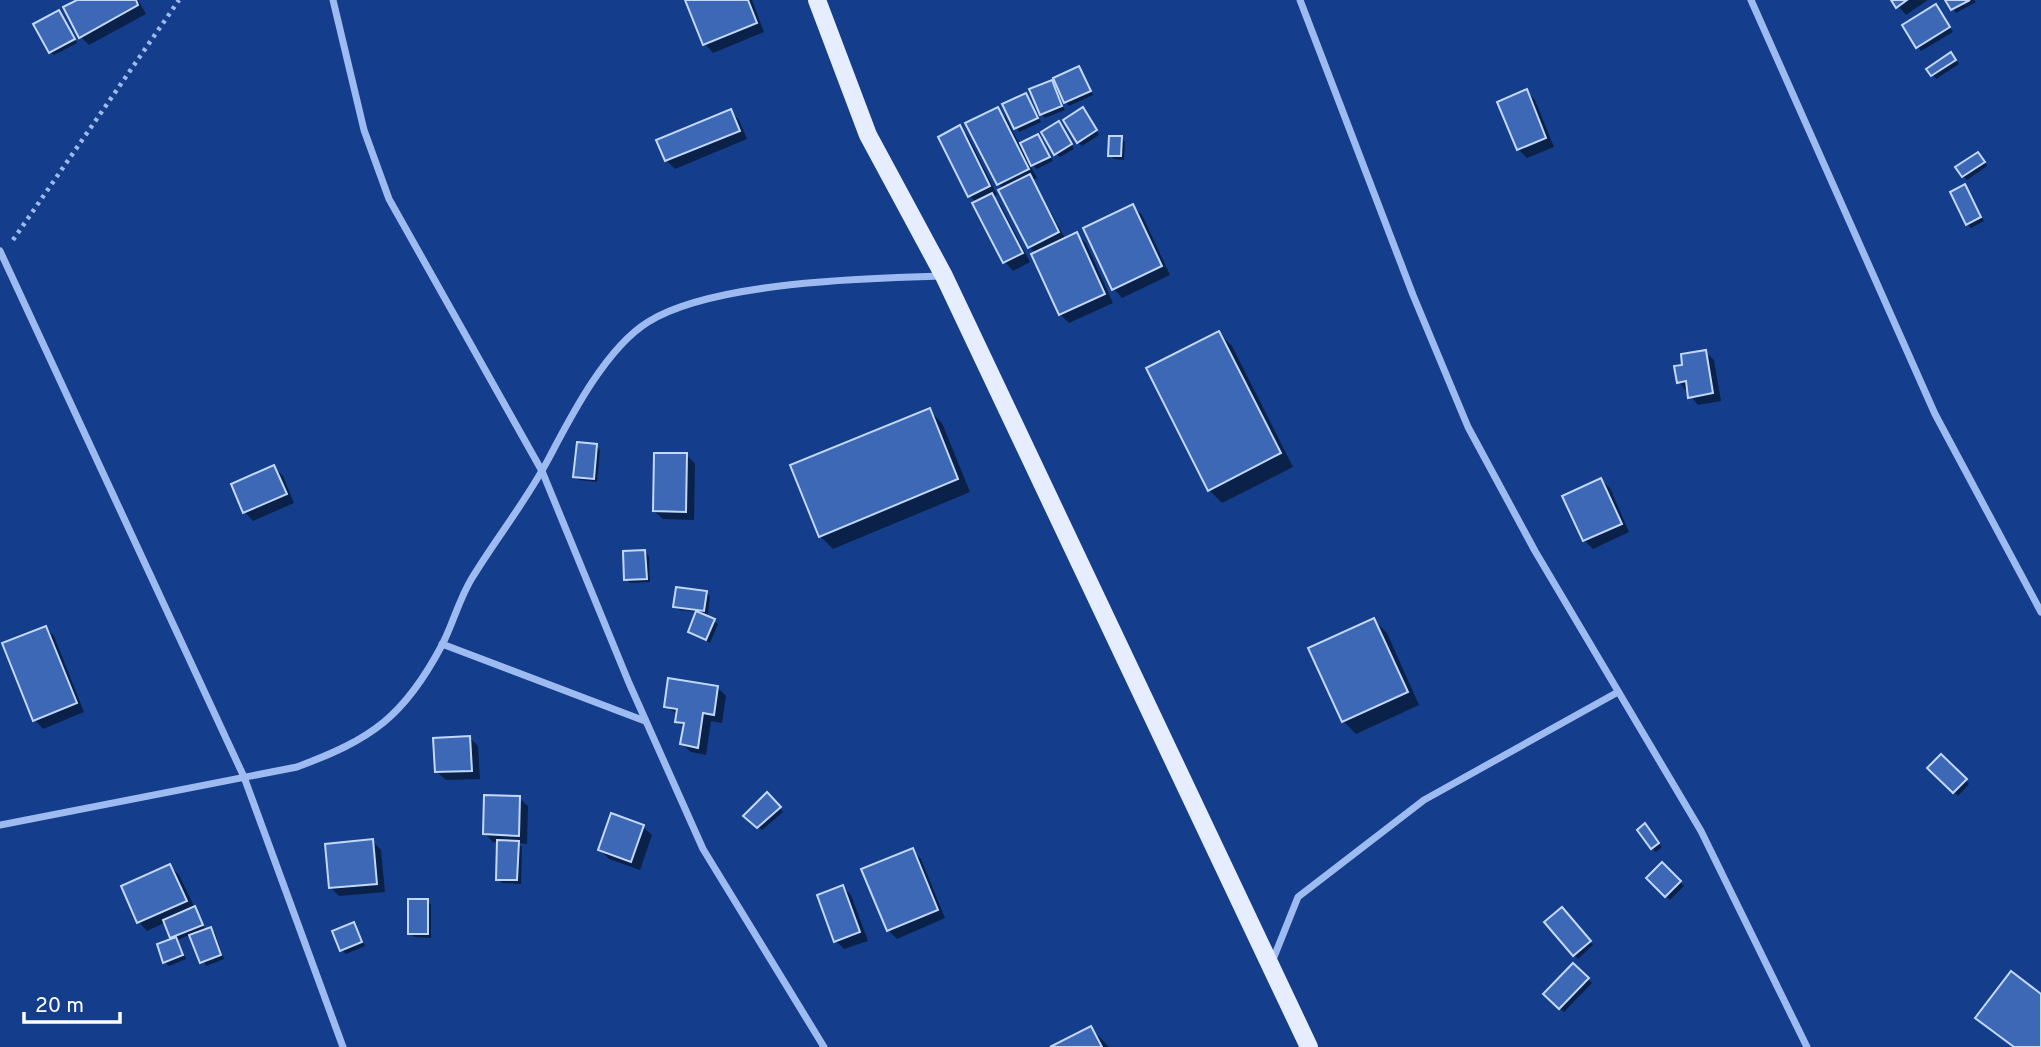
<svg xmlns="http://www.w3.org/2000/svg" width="2041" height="1047" font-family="Overpass,sans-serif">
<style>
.shadow{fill:#0007}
.building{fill:#3d68b5;stroke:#c3d8fc;stroke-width:2}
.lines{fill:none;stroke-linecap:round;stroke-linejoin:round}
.path{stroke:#9dbbf0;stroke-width:4.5;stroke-dasharray:3.5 5;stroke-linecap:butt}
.minor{stroke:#9dbbf0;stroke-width:7}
.primary{stroke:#e6edff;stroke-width:18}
</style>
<rect width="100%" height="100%" fill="#143e8b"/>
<!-- shadow -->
<g class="shadow">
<path d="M81,0H138L146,14L89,45L81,37Z"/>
<path d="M687,0H752L764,32L713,53L705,44Z"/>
<path d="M1893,0H1928L1906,15Z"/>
<path d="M1947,0H1974L1976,2L1956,13Z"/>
<path d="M1939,10L1953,32L1921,51L1904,26Z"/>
<path d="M59,12L77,43L54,55L50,52Z"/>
<path d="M1955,58L1959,64L1936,79L1929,69Z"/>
<path d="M1079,68L1093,95L1069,106L1066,102Z"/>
<path d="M1051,82L1065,110L1045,118L1041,114Z"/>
<path d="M1526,91L1535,100L1554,147L1527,158L1518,149Z"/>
<path d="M1026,95L1041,122L1019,132L1004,105Z"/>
<path d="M997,109L1006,118L1020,145L1038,136L1042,140L1053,161L1037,169L1028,162L1037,178L1033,180L1066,240L1077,235L1086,243L1113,303L1069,323L1060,314L1036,253L1029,247L1004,189L998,184Z"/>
<path d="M731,111L739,120L747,139L675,169L666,160L658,141Z"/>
<path d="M1086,113L1099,135L1082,146L1078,142Z"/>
<path d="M1062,127L1074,149L1060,157L1056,154Z"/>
<path d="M960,128L968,136L997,195L993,197L1000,204L1030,262L1013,271L1005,262L977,203L970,196Z"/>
<path d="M1121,138L1125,142L1124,160L1114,159L1110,155Z"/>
<path d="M1982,158L1987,166L1967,180L1963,176Z"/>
<path d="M1965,186L1984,221L1971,228L1967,224Z"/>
<path d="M1133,206L1142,215L1170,275L1122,298L1114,289L1085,229Z"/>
<path d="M1219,333L1232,346L1293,467L1222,503L1209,490Z"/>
<path d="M1705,352L1714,360L1721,401L1698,405L1679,382L1684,366Z"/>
<path d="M929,410L942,423L970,492L833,549L820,536Z"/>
<path d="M596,446L600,450L597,482L579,480L575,476Z"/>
<path d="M687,455L695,464L694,520L663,519L654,511Z"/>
<path d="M274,467L283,476L294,503L253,521L245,512Z"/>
<path d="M1601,480L1610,488L1629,532L1593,549L1584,540Z"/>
<path d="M645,552L649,556L650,582L630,583L626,579Z"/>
<path d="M706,592L710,596L708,614L698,612L718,624L710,643L690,632L698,612L679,610L675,606Z"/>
<path d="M1374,620L1387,633L1419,705L1356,734L1343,721Z"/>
<path d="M46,628L54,636L84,712L43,729L35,720Z"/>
<path d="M718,688L726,696L722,723L711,721L706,755L691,752L682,744L685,729L677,721L678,715L666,706Z"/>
<path d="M470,738L478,746L480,779L446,780L437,772Z"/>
<path d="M1941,756L1969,784L1958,796L1930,768Z"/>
<path d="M767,794L783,812L762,830L746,816Z"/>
<path d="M519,798L528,806L527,844L518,843L522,847L521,884L502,883L498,879L499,843L493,842L485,834Z"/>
<path d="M612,815L643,827L652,835L640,870L609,859L600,850Z"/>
<path d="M1649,829L1662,847L1656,852L1652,848Z"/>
<path d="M372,841L381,850L385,892L339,896L331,888Z"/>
<path d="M912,850L921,859L945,918L897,939L888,930Z"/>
<path d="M1662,864L1684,886L1670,900L1649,878Z"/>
<path d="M170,866L179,875L206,931L211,929L215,933L224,959L206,966L191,934L178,940L186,959L169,966L165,962L173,940L166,922L147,931L139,922Z"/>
<path d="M843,887L851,895L868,941L844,949L836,941Z"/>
<path d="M428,901L431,905V938L414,937L410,933Z"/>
<path d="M1565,913L1593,945L1578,959L1547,922Z"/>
<path d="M354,924L365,946L346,954L342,950Z"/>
<path d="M1573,965L1592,983L1564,1012L1545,994Z"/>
<path d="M2041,996V1047H2012L1978,1018Z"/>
<path d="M1091,1028L1109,1047H1054Z"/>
</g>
<!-- building -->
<g class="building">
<path d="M77,0H136L138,5L79,38L63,7Z"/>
<path d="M685,0H748L757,23L703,45Z"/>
<path d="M1891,0H1907L1896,8Z"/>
<path d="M1945,0H1970L1951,10Z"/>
<path d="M1936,4L1950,27L1916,48L1902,25Z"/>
<path d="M59,10L75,39L49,53L33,24Z"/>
<path d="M1951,52L1956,60L1931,76L1926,69Z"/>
<path d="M1079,66L1091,91L1064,103L1053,78Z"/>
<path d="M1052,80L1062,106L1040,115L1029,89Z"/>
<path d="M1527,89L1546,138L1517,150L1497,102Z"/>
<path d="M1026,93L1038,118L1014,129L1002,104Z"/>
<path d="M998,107L1029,169L997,185L965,123Z"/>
<path d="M1083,107L1097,130L1077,143L1063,120Z"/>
<path d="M731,109L740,131L665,161L656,140Z"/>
<path d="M1059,121L1072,144L1054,155L1041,132Z"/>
<path d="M960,125L990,186L968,197L938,137Z"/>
<path d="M1038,134L1050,157L1031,166L1020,143Z"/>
<path d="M1109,136H1122L1121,156H1108Z"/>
<path d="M1978,152L1985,162L1962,177L1955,167Z"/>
<path d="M1030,174L1059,232L1028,248L998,190Z"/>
<path d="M1965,184L1981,217L1966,225L1950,192Z"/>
<path d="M992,193L1023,253L1003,263L972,203Z"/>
<path d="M1133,204L1162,266L1112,290L1083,228Z"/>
<path d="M1077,232L1105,294L1059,315L1031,254Z"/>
<path d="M1219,331L1281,453L1208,491L1146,368Z"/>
<path d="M1706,350L1713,393L1688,398L1686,381L1677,383L1674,366L1682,365L1681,354Z"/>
<path d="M930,408L958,479L819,537L790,465Z"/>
<path d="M577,442L597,444L594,479L573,477Z"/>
<path d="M654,453H687L686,512L653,511Z"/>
<path d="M274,465L287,494L243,513L231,484Z"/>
<path d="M1601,478L1622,524L1583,541L1562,496Z"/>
<path d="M645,550L647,579L624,580L623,551Z"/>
<path d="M676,587L707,591L704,611L673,607Z"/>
<path d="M696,611L715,619L706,640L688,632Z"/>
<path d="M1374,618L1408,692L1342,722L1308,648Z"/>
<path d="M46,626L77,703L33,721L2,643Z"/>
<path d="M668,678L718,686L714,715L703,713L698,748L680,744L684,723L675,722L677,709L664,707Z"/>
<path d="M470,736L472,771L435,772L433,738Z"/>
<path d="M1941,754L1967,779L1953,793L1927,768Z"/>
<path d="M767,792L781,807L757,828L743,816Z"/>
<path d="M484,795L520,796L519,836L483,834Z"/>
<path d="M611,813L644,825L631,862L598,850Z"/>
<path d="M1645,823L1659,843L1651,849L1637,830Z"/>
<path d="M373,839L377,884L329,888L325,844Z"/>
<path d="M497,840L519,841L517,880H496Z"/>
<path d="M913,848L938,910L887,931L861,869Z"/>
<path d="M1662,862L1681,881L1665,897L1646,878Z"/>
<path d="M170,864L187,901L137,923L121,886Z"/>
<path d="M843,885L860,932L834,942L817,895Z"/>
<rect x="408" y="899" width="20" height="35"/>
<path d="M195,906L203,925L170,938L163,920Z"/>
<path d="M1562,907L1591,941L1573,956L1544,922Z"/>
<path d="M354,922L362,942L340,951L332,931Z"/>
<path d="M211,927L221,955L200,963L189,935Z"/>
<path d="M176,937L183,955L163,963L157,944Z"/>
<path d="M1573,963L1589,978L1559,1009L1543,994Z"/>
<path d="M2011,971L2041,994V1047H2014L1975,1018Z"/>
<path d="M1091,1026L1102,1047H1050Z"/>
</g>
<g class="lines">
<!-- path -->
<path class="path" d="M13,240L179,0"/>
<!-- minor -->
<g class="minor">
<path d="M333,0L364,130L389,199L542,471L629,683L703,849L824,1047"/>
<path d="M1300,0L1413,295L1468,427L1535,551L1701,831L1807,1047"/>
<path d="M1751,0L1935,414L2041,612"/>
<path d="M0,251L244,777L343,1047"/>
<path d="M442,644L645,721"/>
<path d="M0,825L297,767C372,739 404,717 442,645C453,624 459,599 472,578C497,537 527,500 549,458C571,416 606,348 648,322C711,282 867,278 943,276"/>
<path d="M1272,962L1298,897L1424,800L1618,692"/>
</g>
<!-- primary -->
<path class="primary" d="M817,0L868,135L944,276L1309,1047"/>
</g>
<!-- scale -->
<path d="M24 1012v10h96v-10" fill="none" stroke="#ffffff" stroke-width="3.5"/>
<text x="35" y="1012" font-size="21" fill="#ffffff" stroke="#143e8b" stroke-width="5" paint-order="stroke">20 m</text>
</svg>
